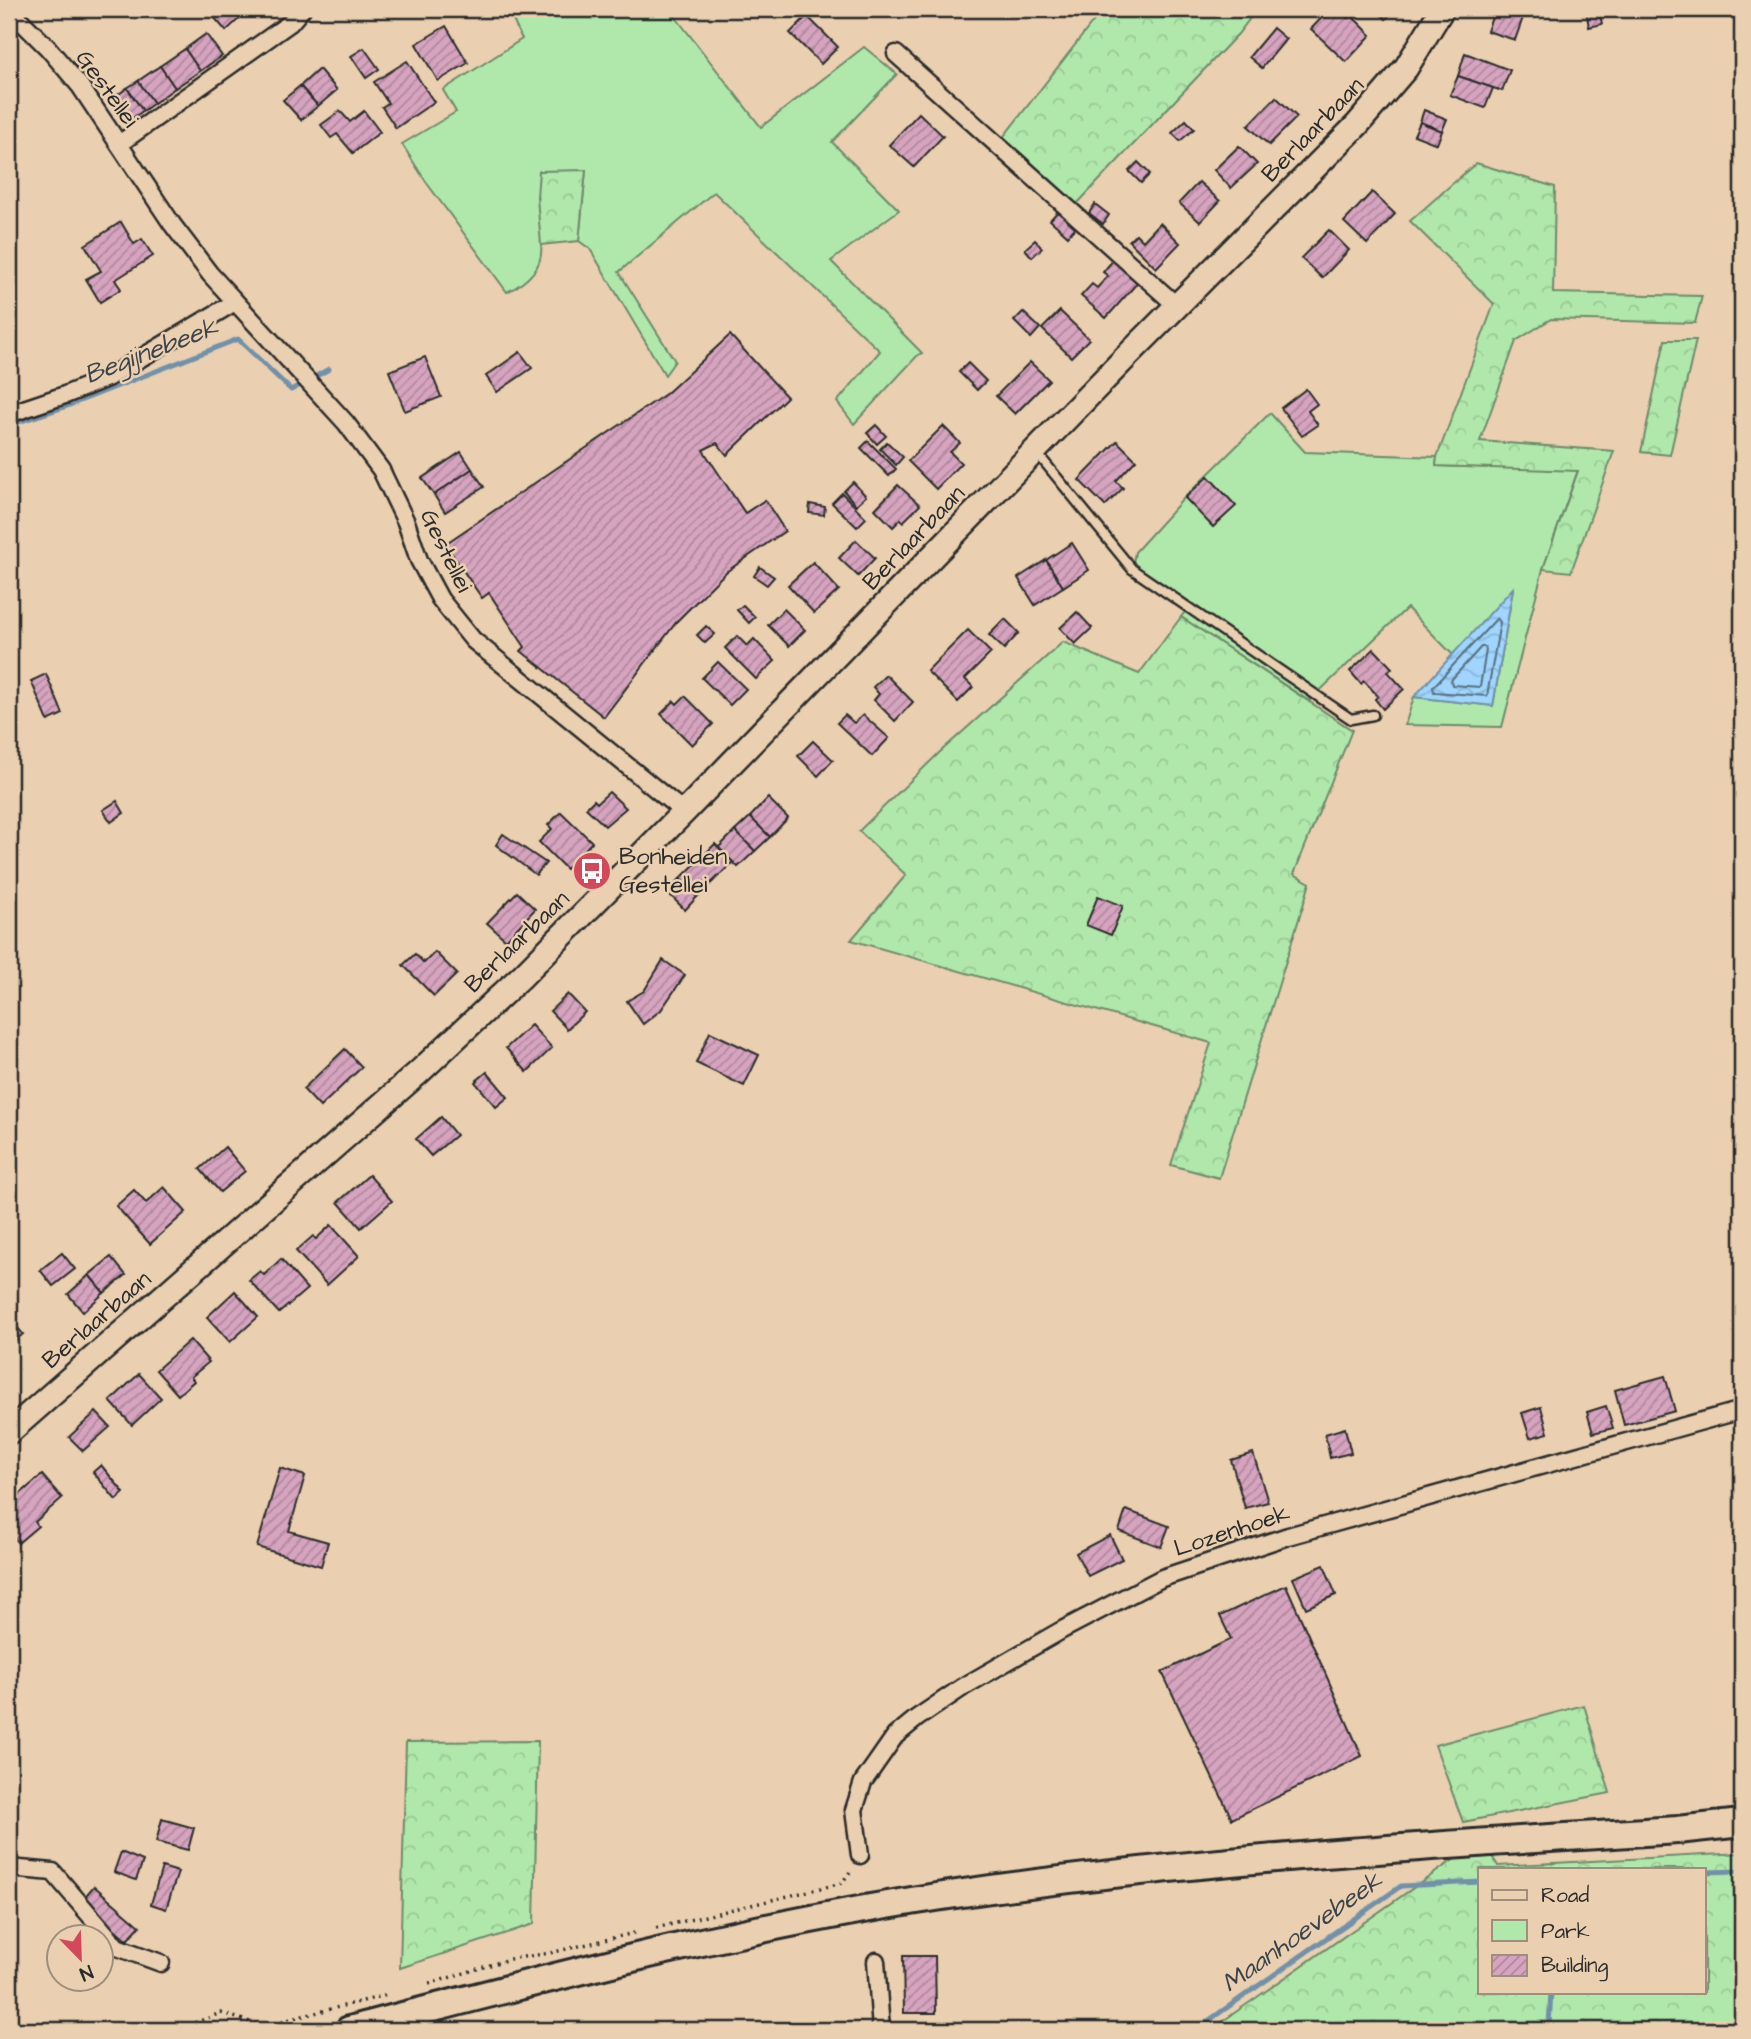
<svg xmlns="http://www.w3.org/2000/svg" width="1751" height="2039" font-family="'Architects Daughter',sans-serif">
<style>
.green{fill:#b0e8ab;stroke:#6e8a6b;stroke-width:2}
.forest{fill:url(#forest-crowns);stroke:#6e8a6b;stroke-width:2;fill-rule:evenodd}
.water{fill:url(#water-waves);stroke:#7191aa;stroke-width:2}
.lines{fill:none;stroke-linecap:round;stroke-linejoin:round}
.shore{stroke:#596f7f;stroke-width:2}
.stream{stroke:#7191aa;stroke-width:5}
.building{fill:url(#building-hatch);stroke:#2b2b2b;stroke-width:2}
.lane-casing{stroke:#2b2b2b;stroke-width:13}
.street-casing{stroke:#2b2b2b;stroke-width:21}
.secondary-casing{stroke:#2b2b2b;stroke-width:28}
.primary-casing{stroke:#2b2b2b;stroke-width:32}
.path{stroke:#2b2b2b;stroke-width:3.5;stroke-dasharray:2 5;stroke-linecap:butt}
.lane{stroke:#ead0b1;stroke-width:8}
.street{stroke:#ead0b1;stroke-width:16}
.secondary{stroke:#ead0b1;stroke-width:23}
.primary{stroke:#ead0b1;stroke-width:26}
.labels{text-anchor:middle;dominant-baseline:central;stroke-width:5;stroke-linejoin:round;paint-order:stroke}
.street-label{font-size:24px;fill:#2b2b2b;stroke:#ead0b1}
.poi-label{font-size:24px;fill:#2b2b2b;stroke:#ead0b1;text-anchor:start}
.water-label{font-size:26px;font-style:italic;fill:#3c444b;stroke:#ead0b1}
</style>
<defs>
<pattern id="forest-crowns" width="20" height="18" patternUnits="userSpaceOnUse" patternTransform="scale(1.75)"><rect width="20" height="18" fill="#b0e8ab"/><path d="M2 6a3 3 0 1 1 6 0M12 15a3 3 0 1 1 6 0" fill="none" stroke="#98c793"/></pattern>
<pattern id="water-waves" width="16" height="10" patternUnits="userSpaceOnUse" patternTransform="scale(1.75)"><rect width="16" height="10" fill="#9fd5fe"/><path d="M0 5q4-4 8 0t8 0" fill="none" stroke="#89b7da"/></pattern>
<pattern id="building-hatch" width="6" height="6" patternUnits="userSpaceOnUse" patternTransform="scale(1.75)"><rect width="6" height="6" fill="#d7a4c0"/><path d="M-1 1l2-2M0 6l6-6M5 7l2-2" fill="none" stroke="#af869c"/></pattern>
</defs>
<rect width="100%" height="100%" fill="#ead0b1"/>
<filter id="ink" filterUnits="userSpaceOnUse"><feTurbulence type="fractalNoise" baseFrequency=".0143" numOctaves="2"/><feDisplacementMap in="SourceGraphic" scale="14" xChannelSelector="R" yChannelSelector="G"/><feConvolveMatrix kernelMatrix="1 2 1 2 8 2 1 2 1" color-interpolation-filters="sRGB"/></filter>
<g filter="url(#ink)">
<!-- green -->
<g class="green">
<path d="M518,9H681L674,15L761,127L864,47L897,74L832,142L899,210L831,261L922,353L918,355L854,424L837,402L880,351L714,192L619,272L675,361L665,375L590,249L579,241L586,170L541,245C544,268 525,283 507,292L426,182L402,144L456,112L443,90L522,39L510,14Z"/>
<path d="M1270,413L1305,452L1437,457L1436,466L1578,470L1543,569L1502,727L1405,725L1414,697L1493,706L1513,589L1453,655L1407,608L1309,701L1181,617L1188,608L1132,569L1135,552L1184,498Z"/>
</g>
<!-- forest -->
<g class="forest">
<path d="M1103,9H1257L1238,34L1074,207L1001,140Z"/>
<path d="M1476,163L1555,187L1553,293L1702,296L1695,323L1551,319L1516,341L1480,441L1614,451L1571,572L1543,569L1578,471L1436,466L1437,457L1494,304L1410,221Z"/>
<path d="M586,170L579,241L541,245L537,197L539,171Z"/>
<path d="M1665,340H1696L1670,455L1641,452Z"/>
<path d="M1181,617L1352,730L1294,874L1310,883L1219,1178L1171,1165L1211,1043L851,940L906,875L859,831L940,752L1063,642L1139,674Z"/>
<path d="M1584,1705L1610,1793L1463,1822L1435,1745Z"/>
<path d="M538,1741L534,1924L400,1968L406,1742Z"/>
<path d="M1482,1840L1498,1866L1742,1853V2030H1210ZM1480,1869H1704V1992H1480Z"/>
</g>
<!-- water -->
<path class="water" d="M1513,588L1493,706L1414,697Z"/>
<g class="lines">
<!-- shore -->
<g class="shore">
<path d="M1497,618L1500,622L1487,696L1434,692L1433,687Z"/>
<path d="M1481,647H1485L1486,650L1480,687L1452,685L1451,680Z"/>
</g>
<!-- stream -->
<g class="stream">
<path d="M9,425L67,406L238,339L291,390L329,369"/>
<path d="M1704,1872L1742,1871"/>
<path d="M1195,2030L1401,1886L1480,1882"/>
<path d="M1543,2030L1549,2025L1551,1992"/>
</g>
</g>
<!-- building -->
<g class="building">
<path d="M207,9H236L242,16L226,31Z"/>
<path d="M1330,9H1338L1348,18L1351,15L1371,35L1346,62L1311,29Z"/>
<path d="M1375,9H1394L1386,19Z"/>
<path d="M1495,9H1526L1515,40L1487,31Z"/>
<path d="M1599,9L1602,24L1589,27L1586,10Z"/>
<path d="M807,16L838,47L821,64L790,33Z"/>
<path d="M446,26L468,63L438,81L416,44Z"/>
<path d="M1273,28L1286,39L1262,68L1249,57Z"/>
<path d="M206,34L222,56L200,71L185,49Z"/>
<path d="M364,48L379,69L366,78L351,56Z"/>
<path d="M185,49L200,71L175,88L160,66Z"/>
<path d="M1465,53L1510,70L1502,91L1458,76Z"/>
<path d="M407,61L434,102L396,128L382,107L388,103L374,82Z"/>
<path d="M160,66L175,88L154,103L138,81Z"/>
<path d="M319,69L337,90L318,106L300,86Z"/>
<path d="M1458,76L1493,88L1485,108L1450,95Z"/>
<path d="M138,81L154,103L143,111L127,88Z"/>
<path d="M300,86L318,106L301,120L283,100Z"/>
<path d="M127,88L143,111L131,119L115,97Z"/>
<path d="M1276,97L1297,117L1269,145L1248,126Z"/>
<path d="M1424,110L1447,119L1442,131L1420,122Z"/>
<path d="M340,111L350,122L364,111L380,132L353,153L337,134L331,138L321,125Z"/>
<path d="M919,113L943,136L914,167L889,145Z"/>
<path d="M1186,120L1194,129L1180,141L1172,133Z"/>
<path d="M1420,122L1442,131L1437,144L1414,135Z"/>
<path d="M1239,146L1257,164L1231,188L1214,170Z"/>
<path d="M1138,162L1150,174L1141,183L1129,171Z"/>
<path d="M1199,182L1220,201L1200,222L1179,203Z"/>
<path d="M1372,192L1395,214L1367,244L1344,222Z"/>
<path d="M1095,204L1109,215L1103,224L1089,213Z"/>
<path d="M1058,211L1077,226L1068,236L1050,220Z"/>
<path d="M121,222L134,244L142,239L153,256L115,280L121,289L100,302L86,279L101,271L85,245Z"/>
<path d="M1160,223L1180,243L1156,268L1129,241L1136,234L1143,241Z"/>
<path d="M1329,230L1349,250L1322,278L1301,258Z"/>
<path d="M1035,240L1042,248L1032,257L1025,249Z"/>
<path d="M1113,260L1138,282L1106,318L1081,296L1092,284L1097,288L1108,276L1103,272Z"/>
<path d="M1060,311L1089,339L1071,357L1042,329Z"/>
<path d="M1023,312L1040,328L1031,338L1014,321Z"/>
<path d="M730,335L787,397L727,455L717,443L703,450L745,513L765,500L785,531L726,572L678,620L604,717L521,651L525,647L489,593L482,598L445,544L667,393Z"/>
<path d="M520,352L532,368L497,392L486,376Z"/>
<path d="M425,357L441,397L405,411L389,371Z"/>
<path d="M1030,362L1049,380L1015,414L996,396Z"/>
<path d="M968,363L986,381L977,390L959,372Z"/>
<path d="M1306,389L1317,404L1308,411L1318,425L1302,436L1281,408Z"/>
<path d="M876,425L886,436L877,444L867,433Z"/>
<path d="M943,426L960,443L950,452L961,463L936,489L908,461Z"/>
<path d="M868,441L896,469L889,476L861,448Z"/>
<path d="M1117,441L1136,460L1116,481L1123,488L1105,506L1079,480Z"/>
<path d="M887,442L903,457L896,465L880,449Z"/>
<path d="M461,452L472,469L434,495L422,478Z"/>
<path d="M472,469L484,487L445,512L434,495Z"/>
<path d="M1208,476L1236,506L1213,527L1185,498Z"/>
<path d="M853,482L866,496L856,505L844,491Z"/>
<path d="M898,485L920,505L903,522L901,519L893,527L875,509Z"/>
<path d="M842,493L866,518L857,527L832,503Z"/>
<path d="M810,504L825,507L824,515L809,513Z"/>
<path d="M856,540L875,558L858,576L839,558Z"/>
<path d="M1072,543L1089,570L1063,587L1046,560Z"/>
<path d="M1046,560L1063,587L1035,605L1018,578Z"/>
<path d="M813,562L839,590L814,613L788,585Z"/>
<path d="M760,567L774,577L767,585L754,576Z"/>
<path d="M743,605L755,617L749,623L737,610Z"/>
<path d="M784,609L805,630L789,646L768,625Z"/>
<path d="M1077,612L1092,628L1075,644L1060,628Z"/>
<path d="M1005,619L1019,633L1004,649L989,635Z"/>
<path d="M706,626L715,634L705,643L697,635Z"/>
<path d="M968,630L991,653L965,679L973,687L958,702L927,671Z"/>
<path d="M737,636L747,646L754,639L775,661L756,679L725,648Z"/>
<path d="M1374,649L1392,668L1388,672L1404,689L1383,709L1375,699L1378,696L1364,681L1361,684L1350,671Z"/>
<path d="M718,662L746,689L730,705L702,678Z"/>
<path d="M46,674L63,714L48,721L31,681Z"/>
<path d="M886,675L913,702L895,721L874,700L879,694L873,687Z"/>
<path d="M685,696L713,724L692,745L661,714L674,701L677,704Z"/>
<path d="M845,715L854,723L863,715L889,738L872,756L837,723Z"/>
<path d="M813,741L833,760L818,776L798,756Z"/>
<path d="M609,792L626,808L605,826L586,808L594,800L597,803Z"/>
<path d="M768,798L788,818L770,837L750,817Z"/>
<path d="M117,801L124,813L111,822L103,810Z"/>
<path d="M561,812L592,842L566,869L539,842L552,829L548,825Z"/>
<path d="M750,817L770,837L755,851L735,831Z"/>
<path d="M735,831L755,851L738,867L718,848Z"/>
<path d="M503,834L546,863L536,875L496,845Z"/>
<path d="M715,844L733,862L697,897L680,879Z"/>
<path d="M680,879L697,897L685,910L667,892Z"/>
<path d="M517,892L535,909L506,940L487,923Z"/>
<path d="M1098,896L1123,906L1111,935L1086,925Z"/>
<path d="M435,952L457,974L434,996L403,965L415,954L424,963Z"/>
<path d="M663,960L685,975L661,1010L643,1024L627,1001L644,991Z"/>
<path d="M568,994L585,1012L567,1029L550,1011Z"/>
<path d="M531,1025L552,1048L527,1072L506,1048Z"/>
<path d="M710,1032L759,1055L744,1086L696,1063Z"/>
<path d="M345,1049L362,1067L320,1107L303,1089Z"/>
<path d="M487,1072L508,1097L496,1107L475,1082Z"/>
<path d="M441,1117L456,1135L431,1156L416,1139Z"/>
<path d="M225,1147L245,1171L220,1192L200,1169Z"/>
<path d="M369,1175L392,1201L361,1228L338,1202Z"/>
<path d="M164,1187L186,1212L150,1244L116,1206L134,1190L146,1203Z"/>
<path d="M331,1225L359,1256L327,1285L296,1251L313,1236L316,1239Z"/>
<path d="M62,1253L75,1269L53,1286L40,1270Z"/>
<path d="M111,1257L126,1275L104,1293L89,1275Z"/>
<path d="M281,1259L307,1289L279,1313L249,1280L260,1271L264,1275Z"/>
<path d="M89,1275L104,1293L83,1312L68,1294Z"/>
<path d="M235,1291L258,1317L230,1342L207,1317Z"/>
<path d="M9,1318L23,1334L9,1347Z"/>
<path d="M190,1340L209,1362L191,1377L194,1381L178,1395L156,1370Z"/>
<path d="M139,1374L161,1398L132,1425L110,1401Z"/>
<path d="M1665,1376L1675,1411L1624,1425L1615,1390Z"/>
<path d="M1606,1406L1613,1428L1593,1433L1587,1412Z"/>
<path d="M1541,1407L1548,1433L1530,1438L1522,1413Z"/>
<path d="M96,1412L110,1427L83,1451L69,1437Z"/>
<path d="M1345,1428L1351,1453L1330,1458L1325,1434Z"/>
<path d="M1253,1453L1268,1502L1245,1508L1231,1460Z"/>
<path d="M101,1465L124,1493L116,1500L93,1472Z"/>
<path d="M280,1468L305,1476L289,1531L328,1542L321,1566L257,1547Z"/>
<path d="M42,1475L62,1498L35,1522L38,1526L18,1543L9,1531V1495L13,1500Z"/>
<path d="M1126,1510L1169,1526L1161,1547L1119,1531Z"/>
<path d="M1110,1535L1122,1559L1088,1576L1076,1553Z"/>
<path d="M1324,1565L1336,1595L1306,1608L1293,1578Z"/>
<path d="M1286,1585L1362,1756L1232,1819L1162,1672L1231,1639L1220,1616Z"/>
<path d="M162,1819L194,1828L188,1850L156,1842Z"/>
<path d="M121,1852L143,1861L136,1880L114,1872Z"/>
<path d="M162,1867L178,1872L166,1909L151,1904Z"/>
<path d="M94,1886L140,1926L127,1940L82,1900Z"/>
<path d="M903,1956H935L936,2013H904Z"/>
</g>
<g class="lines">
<defs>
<path id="lane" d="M1037,453L1132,569L1351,719L1373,715"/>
<g id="street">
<path d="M9,9L48,48L80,86L172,224L210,274L346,423L381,470L406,522L419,560L440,599L473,640L684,812"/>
<path d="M896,54L1177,306"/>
<path d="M119,144L290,23L302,9"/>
<path d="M9,414L65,395L109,377L235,302"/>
<path d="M860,1855L854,1810L863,1782L895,1736L917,1718L963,1687L1062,1630L1162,1578L1288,1536L1742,1410"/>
<path d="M9,1868L53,1872L117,1947L161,1963"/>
<path d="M876,1961L881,2030"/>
</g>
<path id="secondary" d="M9,1432L418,1073L522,976L684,812L1128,355L1357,125L1406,68L1442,9"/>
<path id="primary" d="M349,2030C552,1977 755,1923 963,1893C1200,1859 1439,1845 1677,1830L1742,1823"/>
</defs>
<!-- lane casing -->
<use href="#lane" class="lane-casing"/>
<!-- street casing -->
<use href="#street" class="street-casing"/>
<!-- secondary casing -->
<use href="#secondary" class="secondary-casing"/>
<!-- primary casing -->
<use href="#primary" class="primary-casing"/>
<!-- path -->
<g class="path">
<path d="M656,1928L842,1883L852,1869"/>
<path d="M429,1984L509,1959L550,1953L638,1932"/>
<path d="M175,2030L221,2013L263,2026L387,1995"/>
</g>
<!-- lane -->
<use href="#lane" class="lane"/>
<!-- street -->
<use href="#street" class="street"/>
<!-- secondary -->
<use href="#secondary" class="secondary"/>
<!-- primary -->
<use href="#primary" class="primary"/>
</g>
</g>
<!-- icons -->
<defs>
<symbol id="bus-disc" viewBox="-11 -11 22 22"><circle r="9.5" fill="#d1495b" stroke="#ead0b1"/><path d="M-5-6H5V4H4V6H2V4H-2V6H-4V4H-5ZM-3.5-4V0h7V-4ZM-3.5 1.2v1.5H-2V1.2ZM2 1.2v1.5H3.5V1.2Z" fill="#fff"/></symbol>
</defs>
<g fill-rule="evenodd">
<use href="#bus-disc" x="570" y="849" width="44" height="44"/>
</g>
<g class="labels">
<!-- street labels -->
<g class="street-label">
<text transform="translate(107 89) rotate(54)">Gestellei</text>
<text transform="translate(1313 130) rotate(-46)">Berlaarbaan</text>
<text transform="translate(914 538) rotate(-46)">Berlaarbaan</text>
<text transform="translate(446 551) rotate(64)">Gestellei</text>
<text transform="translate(517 942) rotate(-44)">Berlaarbaan</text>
<text transform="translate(97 1320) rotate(-41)">Berlaarbaan</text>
<text transform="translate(1232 1531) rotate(-18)">Lozenhoek</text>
</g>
<!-- poi labels -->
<g class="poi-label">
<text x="619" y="857">Bonheiden<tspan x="619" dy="28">Gestellei</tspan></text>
</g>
<!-- water labels -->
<g class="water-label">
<text transform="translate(151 351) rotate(-21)">Begijnebeek</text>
<text transform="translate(1302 1932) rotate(-35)">Maanhoevebeek</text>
</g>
</g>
<!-- margin -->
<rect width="1751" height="2039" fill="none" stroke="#ead0b1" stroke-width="35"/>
<rect x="18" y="18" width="1716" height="2004" fill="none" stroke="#2b2b2b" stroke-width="2.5" filter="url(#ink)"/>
<!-- legend -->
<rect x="1478" y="1868" width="228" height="126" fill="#ead0b1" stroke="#9e8e7b" stroke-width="2"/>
<rect x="1492" y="1890" width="35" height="10" fill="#ead0b1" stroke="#9e8e7b" stroke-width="2"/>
<text x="1541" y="1902" font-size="21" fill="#2b2b2b">Road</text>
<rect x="1492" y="1920" width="35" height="21" fill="#b0e8ab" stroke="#9e8e7b" stroke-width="2"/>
<text x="1541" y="1938" font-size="21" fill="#2b2b2b">Park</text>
<rect x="1492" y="1955" width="35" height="21" fill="url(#building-hatch)" stroke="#9e8e7b" stroke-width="2"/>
<text x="1541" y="1972" font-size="21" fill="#2b2b2b">Building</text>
<!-- north arrow -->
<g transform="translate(80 1958) rotate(157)"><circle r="33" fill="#ead0b1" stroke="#9e8e7b" stroke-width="2"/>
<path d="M0-5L12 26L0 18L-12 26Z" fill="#d1495b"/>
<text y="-10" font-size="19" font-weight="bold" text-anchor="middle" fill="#2b2b2b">N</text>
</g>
</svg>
